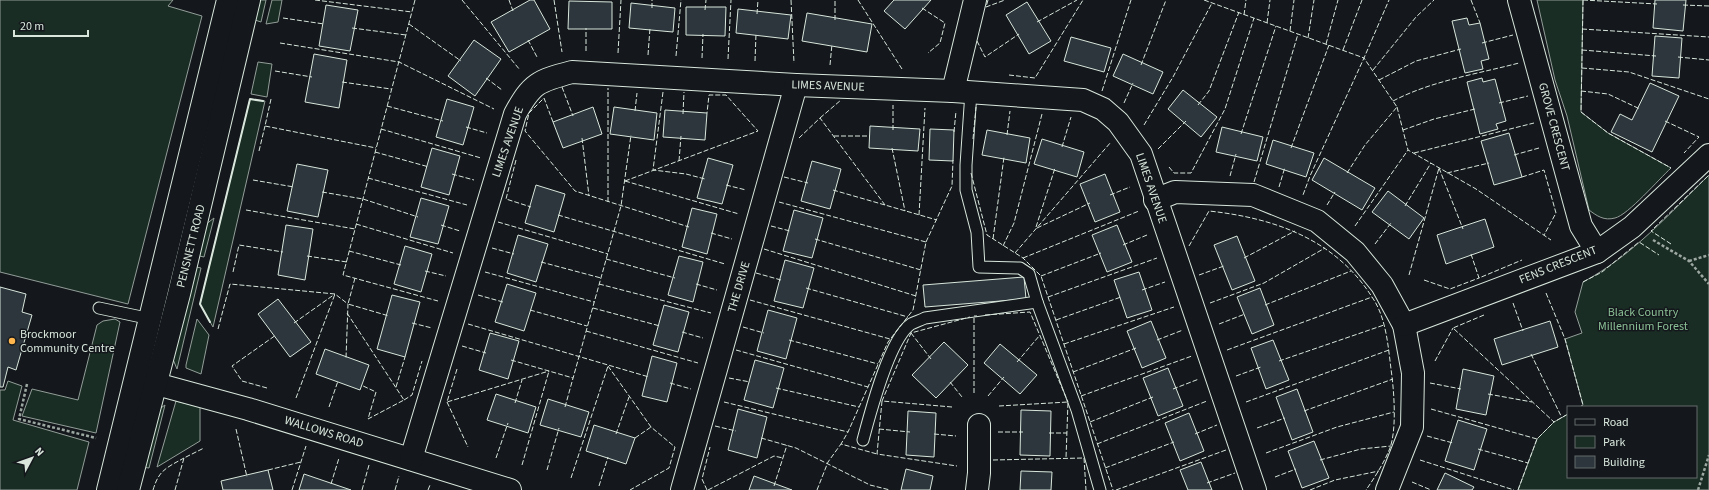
<svg xmlns="http://www.w3.org/2000/svg" width="1709" height="490" font-family="'Source Sans 3',sans-serif">
<style>
.green{fill:#1a2d24;stroke:#939e99}
.building{fill:#2c363c;stroke:#d8e6dc}
.lines{fill:none;stroke-linecap:round;stroke-linejoin:round}
.lane-casing{stroke:#d8e6dc;stroke-width:13}
.street-casing{stroke:#d8e6dc;stroke-width:24}
.secondary-casing{stroke:#d8e6dc;stroke-width:24}
.path{stroke:#9da8a2;stroke-width:2.5;stroke-dasharray:3 2;stroke-linecap:butt}
.lane{stroke:#14181c;stroke-width:11}
.street{stroke:#14181c;stroke-width:22}
.secondary{stroke:#14181c;stroke-width:22}
.fence{stroke:#d8e6dc;stroke-width:1;stroke-dasharray:5 2;stroke-linecap:butt}
.wall{stroke:#d8e6dc;stroke-width:2}
.poi-dot{fill:#ffb74d;stroke:#14181c;stroke-width:1.5}
.labels{text-anchor:middle;dominant-baseline:central;stroke-width:3;stroke-linejoin:round;paint-order:stroke}
.street-label{font-size:12px;fill:#d8e6dc;stroke:#14181c}
.park-label{font-size:12px;fill:#8ac095;stroke:#14181c}
.poi-label{font-size:12px;fill:#d8e6dc;stroke:#14181c;text-anchor:start}
</style>
<rect width="100%" height="100%" fill="#14181c"/>
<!-- green -->
<g class="green">
<path d="M0,0H173L168,6L202,16L128,304L0,272Z"/>
<path d="M256,0H266L261,22L252,19Z"/>
<path d="M272,0H282L278,22L266,24Z"/>
<path d="M1537,0H1583L1581,112L1608,133L1671,168C1659,179 1628,215 1615,218C1604,221 1597,216 1589,210L1567,116L1555,80Z"/>
<path d="M258,62L272,64L267,97L251,94Z"/>
<path d="M250,99L265,101L213,327L200,304Z"/>
<path d="M1709,175V490H1518L1537,439L1554,422L1568,414V477H1696V407H1580L1583,405L1565,339L1582,333L1575,312L1583,282C1632,256 1670,213 1709,175Z"/>
<path d="M214,218L204,257L195,255L201,228Z"/>
<path d="M192,266L201,268L177,369L170,352Z"/>
<path d="M115,319L120,322L96,433L22,416L32,389L78,400L97,325L103,321Z"/>
<path d="M197,319L209,335L201,374L186,368V365Z"/>
<path d="M8,381L22,386L13,420L89,442L77,490H0V390H5Z"/>
<path d="M176,401L200,407V441L157,467Z"/>
<path d="M165,405L149,468L141,467L158,410Z"/>
</g>
<!-- building -->
<g class="building">
<path d="M530,0H534L550,29L509,52L491,22Z"/>
<path d="M894,0H931L905,29L884,11Z"/>
<path d="M1655,0H1686L1683,31L1653,28Z"/>
<path d="M569,1L612,2V29H568Z"/>
<path d="M1027,2L1051,41L1029,54L1006,15Z"/>
<path d="M631,3L675,8L673,32L629,28Z"/>
<path d="M326,5L358,10L350,51L319,46Z"/>
<path d="M686,7H726L725,36L686,35Z"/>
<path d="M738,9L791,15L788,39L736,33Z"/>
<path d="M807,13L872,24L867,52L802,41Z"/>
<path d="M1467,18L1469,25L1480,23L1489,59L1481,61L1483,69L1465,73L1452,21Z"/>
<path d="M1655,36L1682,38L1679,78L1652,76Z"/>
<path d="M1071,37L1111,48L1104,72L1064,61Z"/>
<path d="M474,40L501,59L475,96L448,76Z"/>
<path d="M314,54L347,60L339,108L305,102Z"/>
<path d="M1123,54L1163,72L1153,94L1113,76Z"/>
<path d="M1482,78L1483,82L1495,79L1506,121L1496,124L1498,129L1480,134L1467,82Z"/>
<path d="M1650,83L1679,96L1652,152L1611,132L1620,114L1632,120Z"/>
<path d="M1183,90L1217,117L1201,137L1168,109Z"/>
<path d="M447,99L474,107L463,145L436,137Z"/>
<path d="M593,107L602,134L563,148L553,122Z"/>
<path d="M614,107L657,113L654,140L610,134Z"/>
<path d="M665,110L707,113L705,140L663,137Z"/>
<path d="M870,126L920,129L918,151L869,148Z"/>
<path d="M1222,127L1263,137L1257,161L1216,152Z"/>
<path d="M930,129L954,130L953,161L929,160Z"/>
<path d="M987,130L1030,138L1026,163L982,155Z"/>
<path d="M1509,133L1522,177L1494,185L1481,141Z"/>
<path d="M1042,139L1084,152L1077,177L1034,164Z"/>
<path d="M1273,140L1314,153L1306,177L1266,164Z"/>
<path d="M432,148L460,156L449,195L421,187Z"/>
<path d="M708,158L733,165L722,204L697,198Z"/>
<path d="M1324,158L1375,188L1362,210L1312,180Z"/>
<path d="M812,161L841,169L830,209L801,201Z"/>
<path d="M297,164L328,170L318,217L287,211Z"/>
<path d="M1105,174L1120,212L1095,222L1080,184Z"/>
<path d="M536,185L565,194L554,232L525,223Z"/>
<path d="M1388,191L1424,218L1409,239L1372,212Z"/>
<path d="M421,198L449,206L438,244L410,237Z"/>
<path d="M692,208L717,214L707,254L682,247Z"/>
<path d="M794,210L823,218L812,258L783,251Z"/>
<path d="M1485,219L1494,247L1446,264L1437,235Z"/>
<path d="M286,225L313,229L305,280L278,275Z"/>
<path d="M1117,225L1132,262L1107,272L1092,235Z"/>
<path d="M518,235L548,244L536,282L507,273Z"/>
<path d="M1237,236L1255,281L1232,290L1214,245Z"/>
<path d="M405,246L432,254L421,292L394,284Z"/>
<path d="M679,256L703,262L693,302L668,295Z"/>
<path d="M785,260L814,268L803,308L774,301Z"/>
<path d="M1139,272L1152,310L1127,318L1114,280Z"/>
<path d="M1024,277L1026,299L925,307L923,285Z"/>
<path d="M507,284L536,293L524,331L495,322Z"/>
<path d="M0,287L26,294L22,312L32,315L16,370L8,367L3,387H0Z"/>
<path d="M1260,288L1274,325L1252,334L1237,297Z"/>
<path d="M392,295L420,302L405,357L377,349Z"/>
<path d="M278,299L311,342L290,357L258,314Z"/>
<path d="M664,305L689,312L678,352L653,345Z"/>
<path d="M768,310L797,318L786,359L757,351Z"/>
<path d="M1151,321L1166,358L1142,368L1127,331Z"/>
<path d="M1550,321L1558,347L1502,365L1494,339Z"/>
<path d="M490,333L519,341L508,379L479,370Z"/>
<path d="M1273,340L1289,380L1266,389L1251,348Z"/>
<path d="M944,342L968,365L936,398L912,375Z"/>
<path d="M1000,344L1037,375L1020,394L984,363Z"/>
<path d="M325,349L369,365L360,390L316,374Z"/>
<path d="M652,356L677,363L667,402L642,396Z"/>
<path d="M755,360L784,368L773,408L744,400Z"/>
<path d="M1168,368L1183,406L1158,416L1143,378Z"/>
<path d="M1463,369L1494,376L1486,415L1456,409Z"/>
<path d="M1297,389L1313,432L1292,440L1276,397Z"/>
<path d="M496,394L536,407L528,433L487,420Z"/>
<path d="M548,399L589,412L581,437L540,425Z"/>
<path d="M738,409L767,417L757,458L728,450Z"/>
<path d="M1021,410L1051,411L1050,456L1020,455Z"/>
<path d="M908,411L936,413L934,457L906,455Z"/>
<path d="M1189,413L1204,451L1180,461L1165,423Z"/>
<path d="M1458,420L1487,429L1474,470L1445,461Z"/>
<path d="M594,425L635,438L626,464L586,451Z"/>
<path d="M1314,441L1329,478L1302,488L1288,451Z"/>
<path d="M1201,462L1212,490H1188L1180,470Z"/>
<path d="M906,469L933,476L930,490H901Z"/>
<path d="M268,470L273,490H223L221,481Z"/>
<path d="M1021,471L1052,472L1051,490H1020Z"/>
<path d="M1445,473L1474,487L1472,490H1437Z"/>
<path d="M304,474L351,490H299Z"/>
<path d="M754,476L792,490H749Z"/>
</g>
<g class="lines">
<defs>
<g id="lane">
<path d="M1037,302L1077,410L1100,490"/>
<path d="M99,308L151,319L154,317"/>
<path d="M863,440C870,414 889,339 911,324C915,322 921,320 925,318L1037,302L1029,274L1020,268L979,267L977,232L966,190V165L971,92"/>
</g>
<g id="street">
<path d="M1519,0L1581,226L1597,252"/>
<path d="M953,91L975,0"/>
<path d="M1155,200L1175,192L1253,195L1317,221L1355,252L1382,285L1404,325L1413,373L1412,427L1387,490"/>
<path d="M1404,325L1597,252L1632,227L1709,155"/>
<path d="M138,379L248,409L510,490"/>
<path d="M411,459L515,114C532,83 538,81 572,72L796,85L953,91L1083,100L1103,109L1118,122L1141,154L1255,490"/>
<path d="M682,490L796,85"/>
<path d="M977,490L979,473V425"/>
</g>
<g id="secondary">
<path d="M108,490L228,0"/>
<path d="M128,490L179,294L249,0"/>
</g>
</defs>
<!-- lane casing -->
<use href="#lane" class="lane-casing"/>
<!-- street casing -->
<use href="#street" class="street-casing"/>
<!-- secondary casing -->
<use href="#secondary" class="secondary-casing"/>
<!-- path -->
<g class="path">
<path d="M1653,240L1689,261L1709,284"/>
<path d="M1689,261L1709,255"/>
<path d="M27,384L19,419L96,438"/>
<path d="M1698,490L1709,455"/>
</g>
<!-- lane -->
<use href="#lane" class="lane"/>
<!-- street -->
<use href="#street" class="street"/>
<!-- secondary -->
<use href="#secondary" class="secondary"/>
<!-- fence -->
<g class="fence">
<path d="M315,0L412,12"/>
<path d="M415,0L343,275L438,301"/>
<path d="M462,0L520,70"/>
<path d="M509,0L513,11"/>
<path d="M554,0L562,52"/>
<path d="M791,0L794,63"/>
<path d="M858,0L902,69"/>
<path d="M988,0L986,7L1005,0"/>
<path d="M1204,0L1364,58L1310,176L1303,195"/>
<path d="M1471,0L1480,23"/>
<path d="M1583,0L1581,112L1608,133L1671,168"/>
<path d="M1583,0L1657,4"/>
<path d="M1683,5L1709,6"/>
<path d="M652,8V0"/>
<path d="M922,8L945,23L940,43L928,53"/>
<path d="M705,10L706,0"/>
<path d="M757,14L758,0"/>
<path d="M1244,15L1246,0"/>
<path d="M283,18L324,24"/>
<path d="M835,20V0"/>
<path d="M1037,22L1077,0"/>
<path d="M1267,23L1270,0"/>
<path d="M409,24L461,61"/>
<path d="M352,28L406,35"/>
<path d="M1582,29L1709,37"/>
<path d="M1290,31L1294,0"/>
<path d="M1308,38L1314,0"/>
<path d="M528,40L537,57"/>
<path d="M977,41L985,57L1019,34"/>
<path d="M280,43L399,62L494,109"/>
<path d="M1482,43L1513,35"/>
<path d="M1326,44L1338,0"/>
<path d="M1343,50L1362,0"/>
<path d="M1582,50L1656,56"/>
<path d="M586,51V28"/>
<path d="M618,53L621,0"/>
<path d="M648,55L650,28"/>
<path d="M676,56L681,0"/>
<path d="M1678,57L1709,60"/>
<path d="M702,58L703,34"/>
<path d="M728,59L731,0"/>
<path d="M755,61L756,34"/>
<path d="M830,65L832,44"/>
<path d="M1141,65L1166,0"/>
<path d="M1582,68L1629,72L1709,99"/>
<path d="M1373,70L1416,17L1434,0"/>
<path d="M275,71L312,77"/>
<path d="M1009,75L1035,78L1083,0"/>
<path d="M486,78L502,90"/>
<path d="M1379,80L1416,61L1461,49"/>
<path d="M342,82L391,89"/>
<path d="M562,87L573,116"/>
<path d="M1102,91L1131,0"/>
<path d="M1581,91L1608,94L1640,109"/>
<path d="M663,92L653,170L686,174L705,179"/>
<path d="M271,99L265,126L376,148"/>
<path d="M1393,101C1431,81 1477,74 1519,63"/>
<path d="M1124,103L1133,83"/>
<path d="M1499,103L1528,96"/>
<path d="M1198,105L1209,91L1239,12"/>
<path d="M387,106L443,121"/>
<path d="M1397,107L1408,150L1476,189L1551,240"/>
<path d="M635,111L637,93"/>
<path d="M683,114L684,92"/>
<path d="M820,118L841,100"/>
<path d="M1665,121L1699,137L1684,153"/>
<path d="M553,122L544,98L529,113L525,131L575,191L689,227"/>
<path d="M1144,125L1173,77L1212,3"/>
<path d="M466,127L487,133"/>
<path d="M381,129L481,158"/>
<path d="M893,130V105"/>
<path d="M1403,130L1434,119L1475,109"/>
<path d="M954,132L956,111"/>
<path d="M1241,134L1276,26"/>
<path d="M1007,135L1010,111"/>
<path d="M834,136H870"/>
<path d="M582,138L589,196"/>
<path d="M799,138L820,118L885,205"/>
<path d="M973,139L976,107"/>
<path d="M1062,147L1071,117"/>
<path d="M892,148L905,211"/>
<path d="M1291,148L1329,45"/>
<path d="M1158,149L1186,121"/>
<path d="M259,151L265,126"/>
<path d="M375,152L429,167"/>
<path d="M1414,153L1534,123"/>
<path d="M1514,155L1539,148"/>
<path d="M516,160L506,199L531,207"/>
<path d="M679,161L681,136"/>
<path d="M1169,167L1174,173H1191L1225,109L1254,18"/>
<path d="M1439,168L1463,229"/>
<path d="M971,173L987,235L1023,258L1041,276L1113,490"/>
<path d="M1347,173L1365,145L1397,107L1364,58L1389,0"/>
<path d="M1447,173L1489,163"/>
<path d="M452,174L474,180"/>
<path d="M1230,176L1236,154"/>
<path d="M784,177L808,183"/>
<path d="M1522,177L1544,170L1556,213L1544,235"/>
<path d="M368,178L467,205"/>
<path d="M253,180L294,187"/>
<path d="M625,181L758,131L726,95H709L707,113"/>
<path d="M625,181L739,214"/>
<path d="M1254,182L1298,34"/>
<path d="M726,185L746,190"/>
<path d="M1279,187L1285,167"/>
<path d="M833,190L937,220"/>
<path d="M322,192L363,199L418,217"/>
<path d="M1110,195L1130,187"/>
<path d="M608,202V88"/>
<path d="M779,202L926,242L913,310L888,342L848,432L841,444"/>
<path d="M1327,205L1335,192"/>
<path d="M1405,206L1431,163"/>
<path d="M246,210L355,229"/>
<path d="M558,215L725,264"/>
<path d="M919,215L925,108"/>
<path d="M498,222L608,254"/>
<path d="M356,224L453,253"/>
<path d="M441,225L460,231"/>
<path d="M771,226L790,231"/>
<path d="M1355,226L1408,150"/>
<path d="M1036,227L1055,168"/>
<path d="M1037,228L1090,203"/>
<path d="M711,233L732,239"/>
<path d="M815,239L921,270"/>
<path d="M993,239L1004,157"/>
<path d="M926,242L952,186L953,160"/>
<path d="M1375,244L1391,223"/>
<path d="M1671,244L1651,231L1709,175"/>
<path d="M1123,245L1147,235"/>
<path d="M1003,246L1014,223L1042,114"/>
<path d="M1189,246L1209,211C1274,218 1335,239 1372,297C1386,317 1388,345 1391,369C1394,390 1397,428 1390,448C1384,463 1375,477 1366,490"/>
<path d="M492,248L514,254"/>
<path d="M764,249L916,296"/>
<path d="M349,251L401,265"/>
<path d="M1015,253L1111,142"/>
<path d="M1471,254L1479,278L1522,260"/>
<path d="M307,256L347,262"/>
<path d="M1023,258L1139,211"/>
<path d="M1244,258L1295,231"/>
<path d="M606,259L675,278"/>
<path d="M541,262L601,278"/>
<path d="M425,271L446,276"/>
<path d="M233,272L239,245L283,252"/>
<path d="M485,272L594,302"/>
<path d="M756,273L781,280"/>
<path d="M1199,275L1224,266"/>
<path d="M1409,275L1439,168"/>
<path d="M1041,276L1101,253"/>
<path d="M355,278L348,304L389,316"/>
<path d="M1424,280L1450,289L1479,278"/>
<path d="M1583,282L1602,272L1639,242L1659,255"/>
<path d="M599,284L711,313"/>
<path d="M696,284L717,290"/>
<path d="M806,288L908,317"/>
<path d="M1142,290L1165,282"/>
<path d="M1546,293L1565,339L1583,405L1580,407"/>
<path d="M478,295L503,302"/>
<path d="M1048,297L1157,258"/>
<path d="M750,300L890,339"/>
<path d="M1210,303L1264,283L1325,248"/>
<path d="M1513,303L1523,331"/>
<path d="M1265,305L1351,271"/>
<path d="M593,308L660,326"/>
<path d="M530,310L587,326"/>
<path d="M347,313L404,400L368,419L376,392L361,385"/>
<path d="M985,315L1030,312L1068,402"/>
<path d="M1484,315L1453,328L1554,422L1568,414"/>
<path d="M1056,320L1121,297"/>
<path d="M294,323L335,294"/>
<path d="M412,323L432,328"/>
<path d="M468,324L649,377"/>
<path d="M1219,324L1245,314"/>
<path d="M743,327L764,333"/>
<path d="M218,329L230,284L335,294L348,304L346,358"/>
<path d="M586,331L698,363"/>
<path d="M682,332L703,338"/>
<path d="M911,333L931,359"/>
<path d="M789,340L878,364"/>
<path d="M1157,340L1183,330"/>
<path d="M1064,344L1174,307"/>
<path d="M462,346L486,353"/>
<path d="M736,350L868,387"/>
<path d="M1227,350L1372,297"/>
<path d="M1531,354L1562,418"/>
<path d="M511,360L573,378"/>
<path d="M1279,361L1384,325"/>
<path d="M1435,361L1453,328"/>
<path d="M1017,362L1040,335"/>
<path d="M608,366L651,427L675,447L669,468L630,490"/>
<path d="M457,369L447,402L549,371"/>
<path d="M1073,372L1136,348"/>
<path d="M1236,376L1261,367"/>
<path d="M729,378L750,382"/>
<path d="M950,382L962,397"/>
<path d="M670,383L691,389"/>
<path d="M1430,383L1461,389"/>
<path d="M396,387L405,357"/>
<path d="M267,388L242,381L232,366L276,335"/>
<path d="M776,388L859,407"/>
<path d="M1173,389L1199,379"/>
<path d="M974,393V316H977"/>
<path d="M1488,394L1532,402"/>
<path d="M988,396L1004,377"/>
<path d="M1081,396L1192,356"/>
<path d="M296,398L335,294"/>
<path d="M404,400L412,395L422,361"/>
<path d="M882,401L877,454L957,466"/>
<path d="M447,402L468,447"/>
<path d="M724,402L848,432"/>
<path d="M1246,402L1389,350"/>
<path d="M515,403L522,380"/>
<path d="M999,406L1068,402L1066,458"/>
<path d="M329,407L338,381"/>
<path d="M565,407L621,206L631,135"/>
<path d="M952,407L882,401L911,333L970,317"/>
<path d="M1431,409L1537,439L1554,422"/>
<path d="M1304,411L1393,379"/>
<path d="M1090,422L1153,397"/>
<path d="M715,426L736,431"/>
<path d="M1257,428L1285,418"/>
<path d="M236,429L247,477"/>
<path d="M879,429L910,432"/>
<path d="M998,432H1023"/>
<path d="M1049,433H1067"/>
<path d="M616,434L629,397"/>
<path d="M934,434L956,436"/>
<path d="M1195,434L1217,425"/>
<path d="M1427,436L1453,443"/>
<path d="M635,438L651,427"/>
<path d="M761,438L796,448L870,485L890,490"/>
<path d="M1097,444L1207,401"/>
<path d="M1478,449L1528,463"/>
<path d="M1266,453L1337,427L1394,412"/>
<path d="M496,458L508,423"/>
<path d="M993,460L1084,458L1086,490"/>
<path d="M1320,460L1361,449L1391,446"/>
<path d="M1420,460L1514,490"/>
<path d="M522,465L549,371"/>
<path d="M1105,468L1174,442"/>
<path d="M268,470L301,462"/>
<path d="M547,470L559,428"/>
<path d="M1275,477L1296,469"/>
<path d="M571,478L608,366"/>
<path d="M1412,482L1431,490"/>
<path d="M1207,483L1235,473"/>
<path d="M331,484L339,458"/>
<path d="M599,486L608,457"/>
<path d="M774,486L787,445"/>
<path d="M153,490C159,470 166,468 184,458"/>
<path d="M175,490L184,458L204,448"/>
<path d="M292,490L306,446"/>
<path d="M362,490L369,465"/>
<path d="M395,490L399,476"/>
<path d="M428,490L430,485"/>
<path d="M707,490L702,479L710,447"/>
<path d="M708,490L774,456L783,458"/>
<path d="M817,490L828,462L841,444L877,454"/>
<path d="M1116,490L1226,450"/>
<path d="M1310,490L1335,480L1379,471"/>
<path d="M1518,490L1537,439"/>
</g>
<!-- wall -->
<path class="wall" d="M210,322L200,304L250,99L263,101"/>
</g>
<!-- markers -->
<circle class="poi-dot" cx="12" cy="341" r="4"/>
<g class="labels">
<!-- street labels -->
<g class="street-label">
<text transform="translate(828 86) rotate(2)">LIMES AVENUE</text>
<text transform="translate(1554 127) rotate(75)">GROVE CRESCENT</text>
<text transform="translate(508 142) rotate(-71)">LIMES AVENUE</text>
<text transform="translate(1151 188) rotate(71)">LIMES AVENUE</text>
<text transform="translate(191 246) rotate(-76)">PENSNETT ROAD</text>
<text transform="translate(1558 265) rotate(-22)">FENS CRESCENT</text>
<text transform="translate(739 287) rotate(-74)">THE DRIVE</text>
<text transform="translate(324 432) rotate(17)">WALLOWS ROAD</text>
</g>
<!-- park labels -->
<g class="park-label">
<text x="1643" y="312">Black Country<tspan x="1643" dy="14">Millennium Forest</tspan></text>
</g>
<!-- poi labels -->
<g class="poi-label">
<text x="20" y="334">Brockmoor<tspan x="20" dy="14">Community Centre</tspan></text>
</g>
</g>
<!-- legend -->
<rect x="1567" y="406" width="130" height="72" fill="#14181c" stroke="#626a69"/>
<rect x="1575" y="419" width="20" height="6" fill="#14181c" stroke="#626a69"/>
<text x="1603" y="426" font-size="12" fill="#d8e6dc">Road</text>
<rect x="1575" y="436" width="20" height="12" fill="#1a2d24" stroke="#626a69"/>
<text x="1603" y="446" font-size="12" fill="#d8e6dc">Park</text>
<rect x="1575" y="456" width="20" height="12" fill="#2c363c" stroke="#626a69"/>
<text x="1603" y="466" font-size="12" fill="#d8e6dc">Building</text>
<!-- north arrow -->
<g transform="translate(32 458) rotate(49)" stroke="#14181c" stroke-width="3" paint-order="stroke">
<path d="M0-3L7 15L0 10L-7 15Z" fill="#d8e6dc"/>
<text y="-6" font-size="11" font-weight="bold" text-anchor="middle" fill="#d8e6dc">N</text>
</g>
<!-- scale -->
<path d="M14 30v6h74v-6" fill="none" stroke="#d8e6dc" stroke-width="2"/>
<text x="20" y="30" font-size="12" fill="#d8e6dc" stroke="#14181c" stroke-width="3" paint-order="stroke">20 m</text>
</svg>
